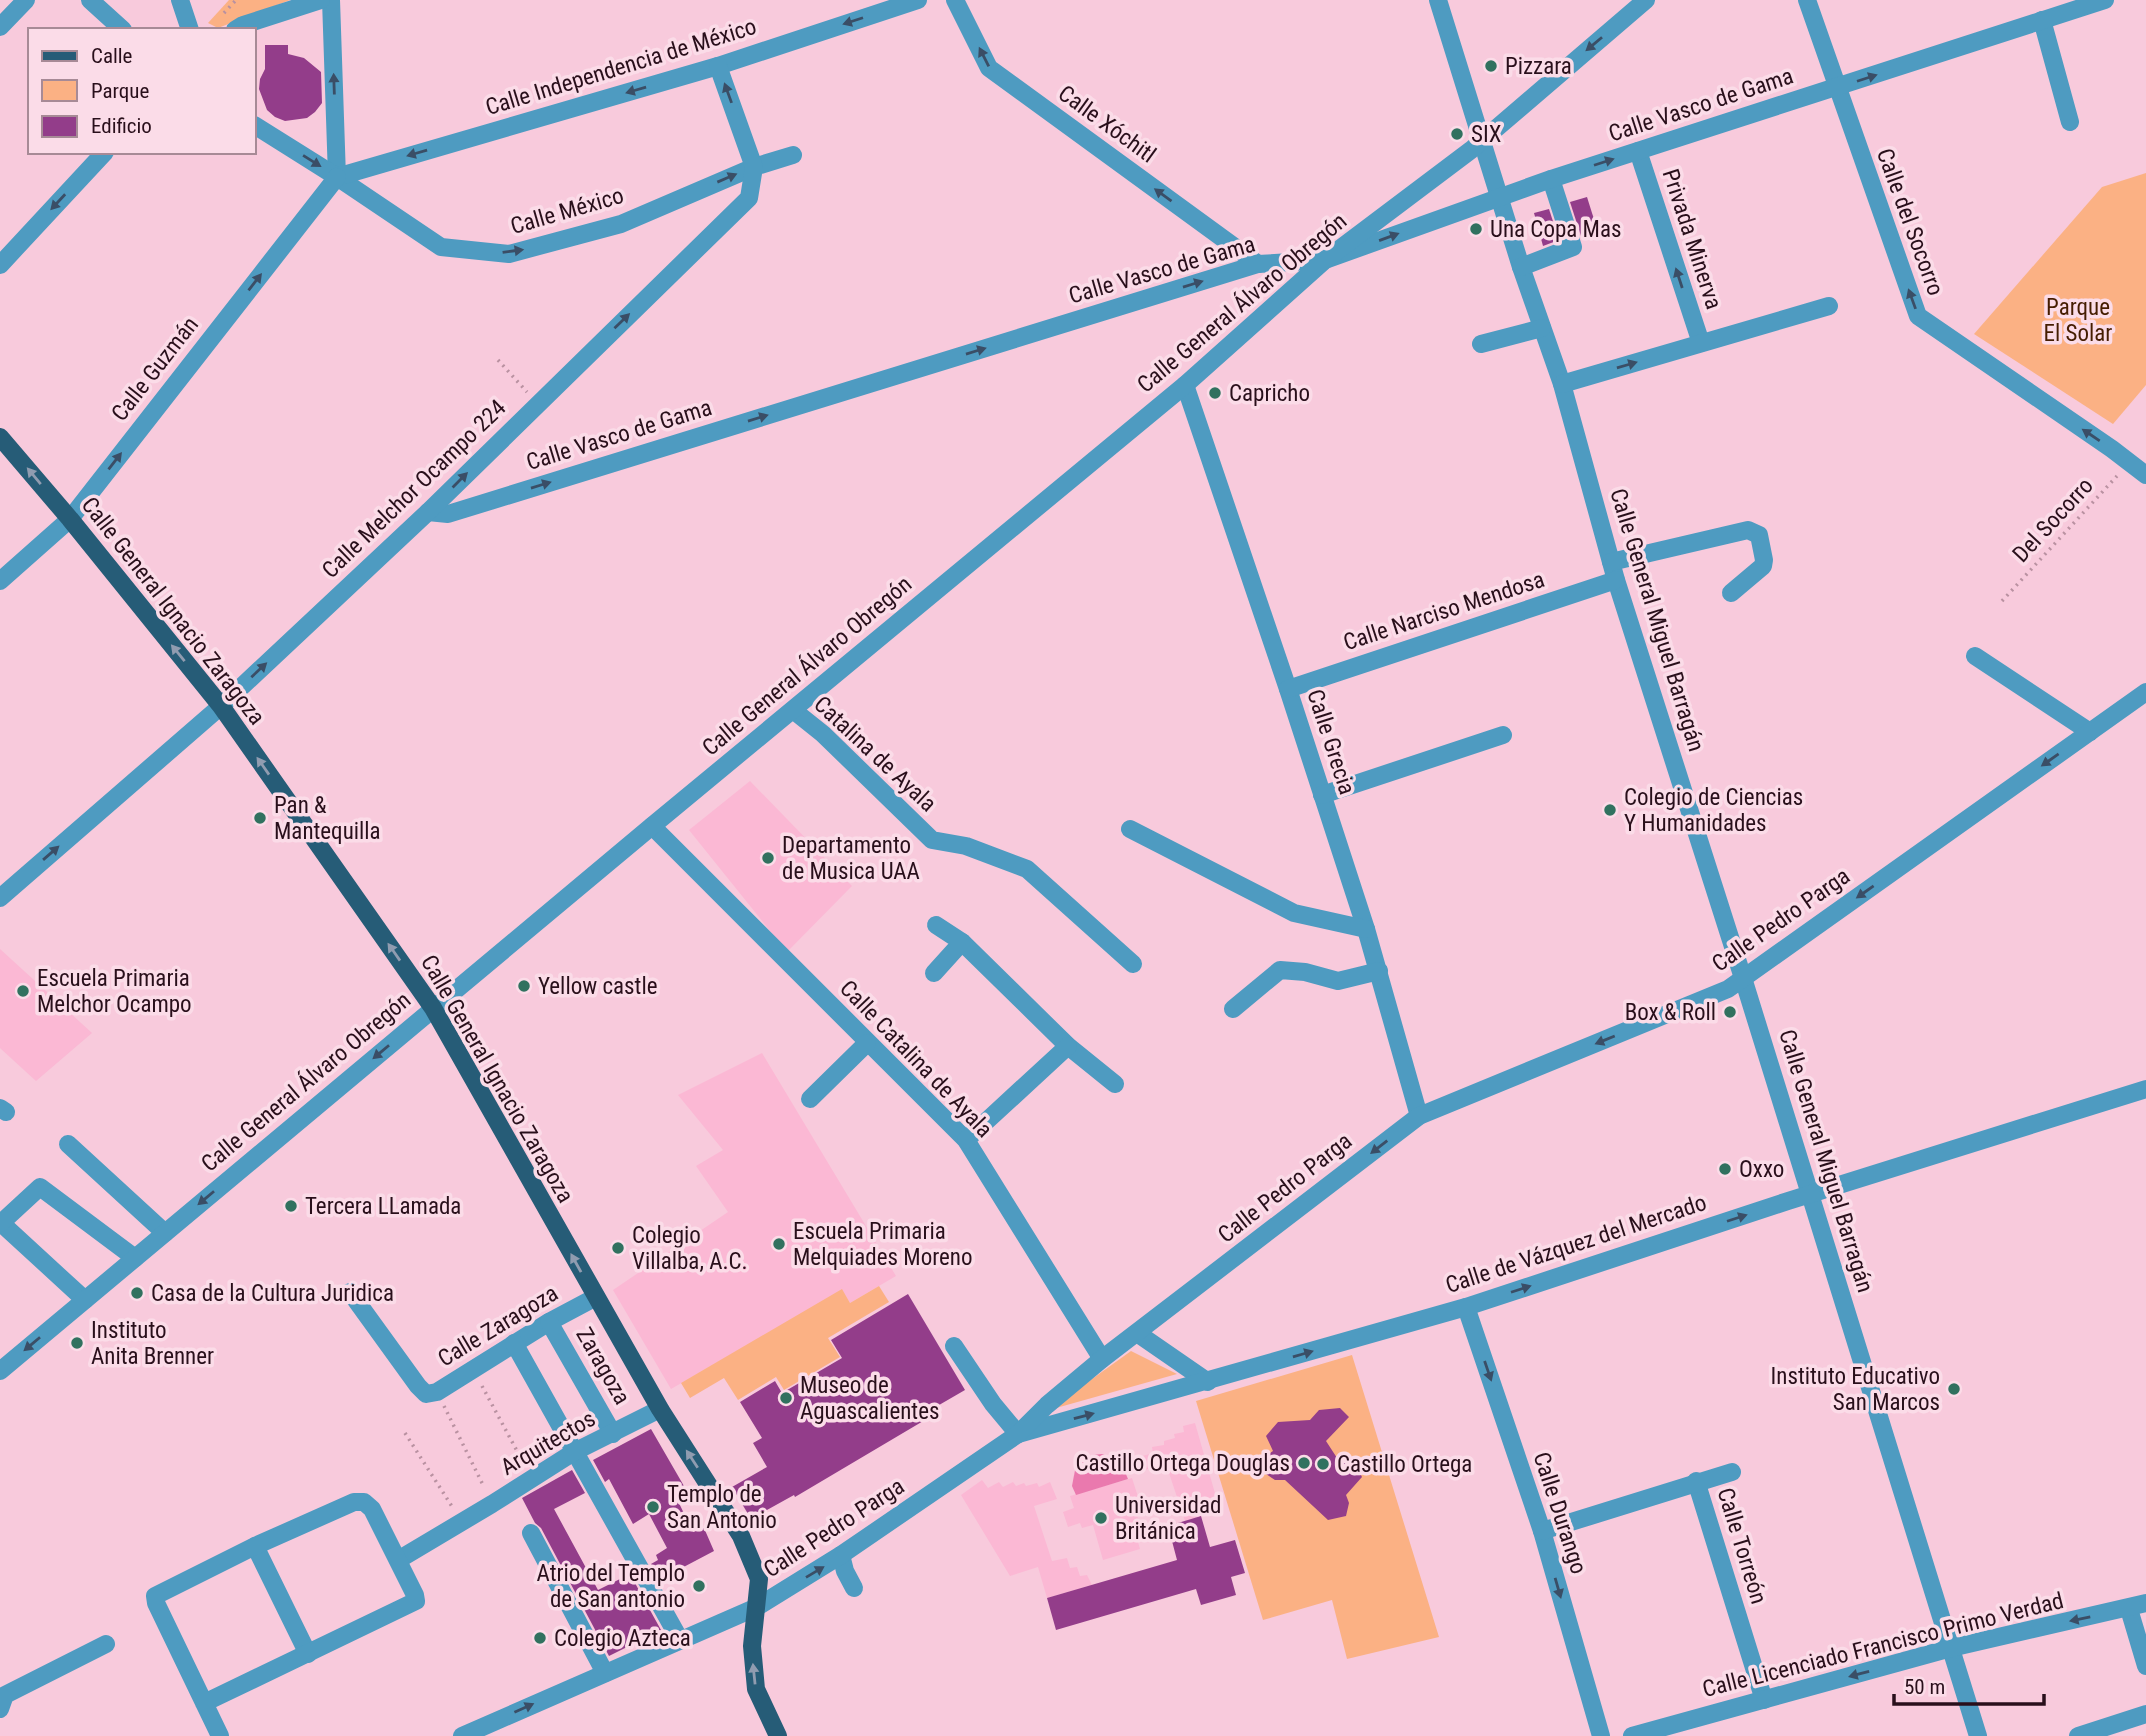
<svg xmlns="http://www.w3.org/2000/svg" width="2146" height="1736" font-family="'Roboto Condensed',sans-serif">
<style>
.built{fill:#fbb8d4}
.green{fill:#fbb184}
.water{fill:#ea79ae}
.building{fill:#933d8a}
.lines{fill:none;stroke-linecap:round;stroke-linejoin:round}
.path{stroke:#b991a1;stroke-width:3.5;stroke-dasharray:2 5;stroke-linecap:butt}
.minor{stroke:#4e9bc1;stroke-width:18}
.major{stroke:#265c77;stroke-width:18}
.oneway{fill:#3a4e66}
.oneway2{fill:#909cb0}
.poi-dot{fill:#31715f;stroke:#fbdce8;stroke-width:2.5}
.labels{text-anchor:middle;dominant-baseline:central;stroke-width:7;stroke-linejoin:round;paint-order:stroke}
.poi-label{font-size:23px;fill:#290f1b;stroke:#fbdce8;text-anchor:start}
.street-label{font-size:23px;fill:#290f1b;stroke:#fbdce8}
.park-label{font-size:23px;fill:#451d01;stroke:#fbdce8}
</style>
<rect width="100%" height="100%" fill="#f8cadc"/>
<!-- built -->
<g class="built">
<path d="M750,781L852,886L787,952L689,830Z"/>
<path d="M0,949L92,1033L36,1081L0,1048Z"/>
<path d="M762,1053L896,1276L850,1303L842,1290L671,1389L613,1290L728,1212L696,1166L723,1150L678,1095Z"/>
<path d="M1195,1423L1220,1511L1185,1521L1166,1464L1144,1470L1139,1457L1153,1453L1152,1447L1164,1445V1441L1175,1438L1174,1434L1184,1432L1183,1426Z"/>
<path d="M1132,1478L1141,1506L1135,1509L1143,1533L1136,1535L1140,1549L1103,1560L1093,1525L1082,1528L1080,1523L1068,1527L1063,1512L1074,1508L1070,1496Z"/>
<path d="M982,1480L988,1488L999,1482L1003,1487L1013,1482L1016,1486L1024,1483L1026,1486L1037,1483L1039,1487L1050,1482L1057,1499L1034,1506L1052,1561L1067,1558L1070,1568L1077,1567L1080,1576L1087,1575L1092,1585L1047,1598L1038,1567L1010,1576L961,1495Z"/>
</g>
<!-- green -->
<g class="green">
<path d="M229,0H290L218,28L208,23Z"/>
<path d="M2146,173V385L2113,424L1974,334L2102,187Z"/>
<path d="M879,1286L889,1302L828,1338L840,1357L784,1390L776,1377L738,1400L724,1378L690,1398L681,1383L842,1289L850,1303Z"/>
<path d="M1131,1351L1177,1374L1049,1410Z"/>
<path d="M1352,1355L1439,1637L1347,1659L1332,1600L1263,1620L1196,1401Z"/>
</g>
<!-- water -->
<path class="water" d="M1102,1454L1120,1460L1128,1479L1076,1495L1072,1486L1076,1465L1092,1455Z"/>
<!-- building -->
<g class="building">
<path d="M265,45H288V54L304,58L321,72L322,103L315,112L307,118L285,121L275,117L267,110L259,89L260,79L265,69Z"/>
<path d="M1587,197L1598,232L1581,236L1570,202Z"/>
<path d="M1549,209L1559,240L1543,246L1534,213Z"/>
<path d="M908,1294L965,1390L927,1412L930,1417L795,1497L794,1495L751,1519L732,1487L767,1467L753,1443L762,1438L740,1402L775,1381L782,1393L842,1358L831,1340Z"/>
<path d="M1340,1408L1349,1417L1326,1441L1339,1461L1356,1465L1362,1477L1346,1495L1349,1503L1346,1516L1328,1520L1285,1480H1275L1263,1472L1261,1459L1273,1451L1266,1436L1278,1422L1310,1420L1319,1410Z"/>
<path d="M651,1429L688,1493L677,1499L693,1532L704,1528L714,1551L659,1580L651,1564L658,1560L656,1555L667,1548L649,1514L633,1524L609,1479L605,1482L593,1460Z"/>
<path d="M572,1470L585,1493L554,1509L598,1590L630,1574L661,1630L609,1656L541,1528L535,1523L522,1498Z"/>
<path d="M1201,1516L1210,1547L1235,1540L1245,1573L1231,1577L1236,1595L1201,1605L1196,1589L1056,1630L1047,1598L1177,1560L1168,1526Z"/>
</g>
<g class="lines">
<!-- path -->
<g class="path">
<path d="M224,13L236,0"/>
<path d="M498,360L527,392"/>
<path d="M2002,601L2117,476"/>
<path d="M482,1386L523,1462"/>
<path d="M444,1406L484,1487"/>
<path d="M405,1433L453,1508"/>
</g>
<!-- minor -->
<g class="minor">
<path d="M90,0L123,30"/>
<path d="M180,0L190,30"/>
<path d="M331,0L337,177"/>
<path d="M955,0L989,68L1258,264"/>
<path d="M1438,0L1521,267L1562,384L1616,580L1743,978L1978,1736"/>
<path d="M1807,0L1918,316L2112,449L2146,475"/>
<path d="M2042,20L2070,122"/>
<path d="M0,27L26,0"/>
<path d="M235,30L243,25L321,0"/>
<path d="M254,125L337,177L441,247L509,254L621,224L754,167L793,155"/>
<path d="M1638,151L1701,343"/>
<path d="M337,177L718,66L918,0"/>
<path d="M0,265L105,152"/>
<path d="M1521,267L1573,247L1551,179"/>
<path d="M1481,344L1542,328"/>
<path d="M1562,384L1829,306"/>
<path d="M1185,385L1288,689L1366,929L1419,1116"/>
<path d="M428,512L448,514L1258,264L1325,260L1551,179L2105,0"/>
<path d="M1611,562L1748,530L1759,535L1764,560L1763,566L1731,593"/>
<path d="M0,581L70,519L337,177"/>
<path d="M1975,656L2090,732"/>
<path d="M1288,689L1616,580"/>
<path d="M793,710L823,734L932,840L966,846L1027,869L1133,964"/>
<path d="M1322,795L1503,735"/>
<path d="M652,826L966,1140L1102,1359"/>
<path d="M1130,829L1294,913L1366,929"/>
<path d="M0,898L221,706L428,512L749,198L754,167L718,66"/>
<path d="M962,942L1068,1046L1115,1084"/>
<path d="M934,973L962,942L936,925"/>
<path d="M1233,1009L1280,970L1305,972L1338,981L1379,971"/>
<path d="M810,1099L867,1043"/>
<path d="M0,1108L6,1112"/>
<path d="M966,1140L1068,1046"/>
<path d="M68,1144L165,1233"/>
<path d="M0,1222L85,1300"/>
<path d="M1,1223L40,1187L135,1258"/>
<path d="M350,1292L418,1386L426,1394L437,1392L549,1322L596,1297"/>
<path d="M1466,1307L1542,1531L1601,1736"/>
<path d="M549,1322L613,1434"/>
<path d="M1137,1333L1208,1382"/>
<path d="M514,1343L680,1640"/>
<path d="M954,1346L993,1404L1018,1434"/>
<path d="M0,1371L652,826L1185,385L1325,260L1471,150L1646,0"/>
<path d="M1018,1434L1466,1307L1788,1201L2146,1089"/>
<path d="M1696,1481L1764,1700"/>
<path d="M1542,1531L1732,1472"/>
<path d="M531,1533L605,1673"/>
<path d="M255,1546L308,1654"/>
<path d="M841,1555L845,1571L854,1588"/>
<path d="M398,1560L492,1504L574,1452L660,1409"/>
<path d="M2129,1609L2146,1666"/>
<path d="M204,1703L416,1601L415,1595L372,1509L364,1502H354L255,1546L155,1596L156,1603L220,1736"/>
<path d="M0,1709L5,1695L106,1644"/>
<path d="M462,1736L757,1607L841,1555L1018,1434L1047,1405L1102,1359L1419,1116L1728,989L2146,692"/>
<path d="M1632,1736L1951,1648L2146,1603"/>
<path d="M2078,1736L2146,1714"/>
</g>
<!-- major -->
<path class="major" d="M0,437L70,519L221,706L433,1008L660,1409L741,1536L759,1579L752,1646L756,1689L778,1736"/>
</g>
<!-- one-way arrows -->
<defs><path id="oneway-solid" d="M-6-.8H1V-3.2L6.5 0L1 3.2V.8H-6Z" transform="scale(1.75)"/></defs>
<g class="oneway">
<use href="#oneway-solid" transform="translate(853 21) rotate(162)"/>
<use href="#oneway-solid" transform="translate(1594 44) rotate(140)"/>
<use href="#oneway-solid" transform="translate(984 57) rotate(-117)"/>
<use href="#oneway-solid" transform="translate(1867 78) rotate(-18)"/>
<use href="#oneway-solid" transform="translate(334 84) rotate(-92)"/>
<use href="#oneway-solid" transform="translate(636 90) rotate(164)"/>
<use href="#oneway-solid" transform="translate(728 93) rotate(-110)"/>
<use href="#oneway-solid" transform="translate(417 153) rotate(164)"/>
<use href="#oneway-solid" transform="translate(312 161) rotate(32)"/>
<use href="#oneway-solid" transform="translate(1604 162) rotate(-18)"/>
<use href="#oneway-solid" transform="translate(727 178) rotate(-23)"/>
<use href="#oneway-solid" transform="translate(1163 195) rotate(-144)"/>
<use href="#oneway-solid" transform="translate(58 202) rotate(133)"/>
<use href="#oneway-solid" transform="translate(1389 237) rotate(-20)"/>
<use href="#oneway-solid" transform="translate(513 251) rotate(-8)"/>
<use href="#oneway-solid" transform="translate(1679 278) rotate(-108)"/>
<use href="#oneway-solid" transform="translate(255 282) rotate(-52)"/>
<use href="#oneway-solid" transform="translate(1193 284) rotate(-17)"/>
<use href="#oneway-solid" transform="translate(1912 299) rotate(-110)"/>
<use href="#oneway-solid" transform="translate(622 321) rotate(-44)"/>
<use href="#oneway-solid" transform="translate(976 351) rotate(-17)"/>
<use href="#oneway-solid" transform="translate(1627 365) rotate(-16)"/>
<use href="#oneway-solid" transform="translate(758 418) rotate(-17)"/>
<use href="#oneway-solid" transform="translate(2091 435) rotate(-146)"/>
<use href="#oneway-solid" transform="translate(115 461) rotate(-52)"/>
<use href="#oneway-solid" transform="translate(460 480) rotate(-45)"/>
<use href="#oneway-solid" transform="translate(541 485) rotate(-17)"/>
<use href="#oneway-solid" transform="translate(259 670) rotate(-43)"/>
<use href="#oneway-solid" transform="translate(2050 760) rotate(145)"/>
<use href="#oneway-solid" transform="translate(51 853) rotate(-41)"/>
<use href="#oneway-solid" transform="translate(1865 892) rotate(145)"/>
<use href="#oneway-solid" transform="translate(1605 1040) rotate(158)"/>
<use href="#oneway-solid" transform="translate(381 1052) rotate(140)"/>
<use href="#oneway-solid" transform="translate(1379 1147) rotate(142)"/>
<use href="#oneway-solid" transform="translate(206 1198) rotate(140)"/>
<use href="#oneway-solid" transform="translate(1737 1218) rotate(-18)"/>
<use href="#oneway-solid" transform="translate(1521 1289) rotate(-18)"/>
<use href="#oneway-solid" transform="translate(32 1344) rotate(140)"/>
<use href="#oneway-solid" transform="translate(1303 1354) rotate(-16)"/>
<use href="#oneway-solid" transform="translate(1488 1371) rotate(71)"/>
<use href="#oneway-solid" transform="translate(1084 1416) rotate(-15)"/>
<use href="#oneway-solid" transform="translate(815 1572) rotate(-31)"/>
<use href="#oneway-solid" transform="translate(1558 1588) rotate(74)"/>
<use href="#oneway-solid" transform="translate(2080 1619) rotate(168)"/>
<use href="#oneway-solid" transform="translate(1859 1674) rotate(165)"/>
<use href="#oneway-solid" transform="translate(524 1708) rotate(-24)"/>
</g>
<g class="oneway2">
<use href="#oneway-solid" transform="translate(34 476) rotate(-130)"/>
<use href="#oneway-solid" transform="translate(178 653) rotate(-129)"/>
<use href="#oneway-solid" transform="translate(263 766) rotate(-125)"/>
<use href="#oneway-solid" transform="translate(394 952) rotate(-125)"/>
<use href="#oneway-solid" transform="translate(576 1263) rotate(-119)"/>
<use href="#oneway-solid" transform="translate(692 1459) rotate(-123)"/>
<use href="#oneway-solid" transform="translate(754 1674) rotate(-96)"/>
</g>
<!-- markers -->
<g class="poi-dot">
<circle cx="1491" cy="66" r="7"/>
<circle cx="1457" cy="134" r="7"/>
<circle cx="1476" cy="229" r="7"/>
<circle cx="1215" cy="393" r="7"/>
<circle cx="1610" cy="810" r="7"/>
<circle cx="260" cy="818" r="7"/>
<circle cx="768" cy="858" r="7"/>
<circle cx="524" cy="986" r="7"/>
<circle cx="23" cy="991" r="7"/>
<circle cx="1730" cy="1012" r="7"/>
<circle cx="1725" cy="1169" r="7"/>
<circle cx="291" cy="1206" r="7"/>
<circle cx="779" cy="1244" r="7"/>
<circle cx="618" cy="1248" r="7"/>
<circle cx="137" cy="1293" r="7"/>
<circle cx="77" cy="1343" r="7"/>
<circle cx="1954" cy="1389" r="7"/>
<circle cx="786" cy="1398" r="7"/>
<circle cx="1304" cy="1463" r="7"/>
<circle cx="1323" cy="1464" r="7"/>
<circle cx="653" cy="1507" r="7"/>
<circle cx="1101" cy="1518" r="7"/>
<circle cx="699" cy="1586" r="7"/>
<circle cx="540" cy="1638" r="7"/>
</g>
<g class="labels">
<!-- poi labels -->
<g class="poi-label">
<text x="1505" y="66">Pizzara</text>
<text x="1471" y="134">SIX</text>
<text x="1490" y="229">Una Copa Mas</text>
<text x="1229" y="393">Capricho</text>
<text x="1624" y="797">Colegio de Ciencias<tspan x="1624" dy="26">Y Humanidades</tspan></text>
<text x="274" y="805">Pan &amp;<tspan x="274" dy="26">Mantequilla</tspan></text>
<text x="782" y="845">Departamento<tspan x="782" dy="26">de Musica UAA</tspan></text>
<text x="37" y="978">Escuela Primaria<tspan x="37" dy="26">Melchor Ocampo</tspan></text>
<text x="538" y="986">Yellow castle</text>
<text x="1716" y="1012" text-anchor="end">Box &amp; Roll</text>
<text x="1739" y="1169">Oxxo</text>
<text x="305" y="1206">Tercera LLamada</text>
<text x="793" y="1231">Escuela Primaria<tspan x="793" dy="26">Melquiades Moreno</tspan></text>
<text x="632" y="1235">Colegio<tspan x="632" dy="26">Villalba, A.C.</tspan></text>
<text x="151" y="1293">Casa de la Cultura Juridica</text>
<text x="91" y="1330">Instituto<tspan x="91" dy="26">Anita Brenner</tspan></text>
<text x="1940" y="1376" text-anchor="end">Instituto Educativo<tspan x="1940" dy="26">San Marcos</tspan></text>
<text x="800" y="1385">Museo de<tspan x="800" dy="26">Aguascalientes</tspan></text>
<text x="1290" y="1463" text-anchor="end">Castillo Ortega Douglas</text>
<text x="1337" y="1464">Castillo Ortega</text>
<text x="667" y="1494">Templo de<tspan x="667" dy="26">San Antonio</tspan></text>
<text x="1115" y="1505">Universidad<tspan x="1115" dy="26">Británica</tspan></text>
<text x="685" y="1573" text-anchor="end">Atrio del Templo<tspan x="685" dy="26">de San antonio</tspan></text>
<text x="554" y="1638">Colegio Azteca</text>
</g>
<!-- street labels -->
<g class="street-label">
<text transform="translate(621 67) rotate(-17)">Calle Independencia de México</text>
<text transform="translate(1701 105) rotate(-18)">Calle Vasco de Gama</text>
<text transform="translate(1107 124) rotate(36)">Calle Xóchitl</text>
<text transform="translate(567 211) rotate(-16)">Calle México</text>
<text transform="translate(1910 222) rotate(70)">Calle del Socorro</text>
<text transform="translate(1692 239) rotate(72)">Privada Minerva</text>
<text transform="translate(1162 270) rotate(-16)">Calle Vasco de Gama</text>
<text transform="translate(1242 303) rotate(-40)">Calle General Álvaro Obregón</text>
<text transform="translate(155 369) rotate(-52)">Calle Guzmán</text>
<text transform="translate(619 435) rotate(-17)">Calle Vasco de Gama</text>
<text transform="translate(414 489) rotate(-44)">Calle Melchor Ocampo 224</text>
<text transform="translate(2053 520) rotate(-47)">Del Socorro</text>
<text transform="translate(173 611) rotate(52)">Calle General Ignacio Zaragoza</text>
<text transform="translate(1444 611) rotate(-18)">Calle Narciso Mendosa</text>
<text transform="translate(1657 620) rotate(73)">Calle General Miguel Barragán</text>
<text transform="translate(807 666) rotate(-40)">Calle General Álvaro Obregón</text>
<text transform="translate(1331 742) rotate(72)">Calle Grecia</text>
<text transform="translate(875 754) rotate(43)">Catalina de Ayala</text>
<text transform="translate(1781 920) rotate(-35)">Calle Pedro Parga</text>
<text transform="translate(916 1059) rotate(46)">Calle Catalina de Ayala</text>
<text transform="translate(497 1079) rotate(60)">Calle General Ignacio Zaragoza</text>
<text transform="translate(306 1082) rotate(-40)">Calle General Álvaro Obregón</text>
<text transform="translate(1826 1161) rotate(73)">Calle General Miguel Barragán</text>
<text transform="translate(1285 1188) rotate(-38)">Calle Pedro Parga</text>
<text transform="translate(1576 1244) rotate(-18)">Calle de Vázquez del Mercado</text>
<text transform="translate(498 1326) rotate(-31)">Calle Zaragoza</text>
<text transform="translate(603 1366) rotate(60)">Zaragoza</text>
<text transform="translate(548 1443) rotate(-30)">Arquitectos</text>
<text transform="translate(1560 1513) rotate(72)">Calle Durango</text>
<text transform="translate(834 1528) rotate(-33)">Calle Pedro Parga</text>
<text transform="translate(1742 1546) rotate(73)">Calle Torreón</text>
<text transform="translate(1883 1645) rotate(-14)">Calle Licenciado Francisco Primo Verdad</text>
</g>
<!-- park labels -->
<g class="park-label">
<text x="2078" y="307">Parque<tspan x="2078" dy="26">El Solar</tspan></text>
</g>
</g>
<!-- legend -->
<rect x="28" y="28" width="228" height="126" fill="#fbdce8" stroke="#a78a96" stroke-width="2"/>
<rect x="42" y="51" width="35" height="10" fill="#265c77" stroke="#a78a96" stroke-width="2"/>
<text x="91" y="63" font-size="21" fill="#290f1b">Calle</text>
<rect x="42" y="80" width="35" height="21" fill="#fbb184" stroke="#a78a96" stroke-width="2"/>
<text x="91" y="98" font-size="21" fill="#290f1b">Parque</text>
<rect x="42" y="116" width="35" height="21" fill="#933d8a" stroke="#a78a96" stroke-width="2"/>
<text x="91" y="133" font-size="21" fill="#290f1b">Edificio</text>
<!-- scale -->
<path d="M1894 1694v10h150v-10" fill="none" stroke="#290f1b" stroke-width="3.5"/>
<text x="1904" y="1694" font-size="21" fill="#290f1b" stroke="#fbdce8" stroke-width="5" paint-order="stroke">50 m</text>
</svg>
